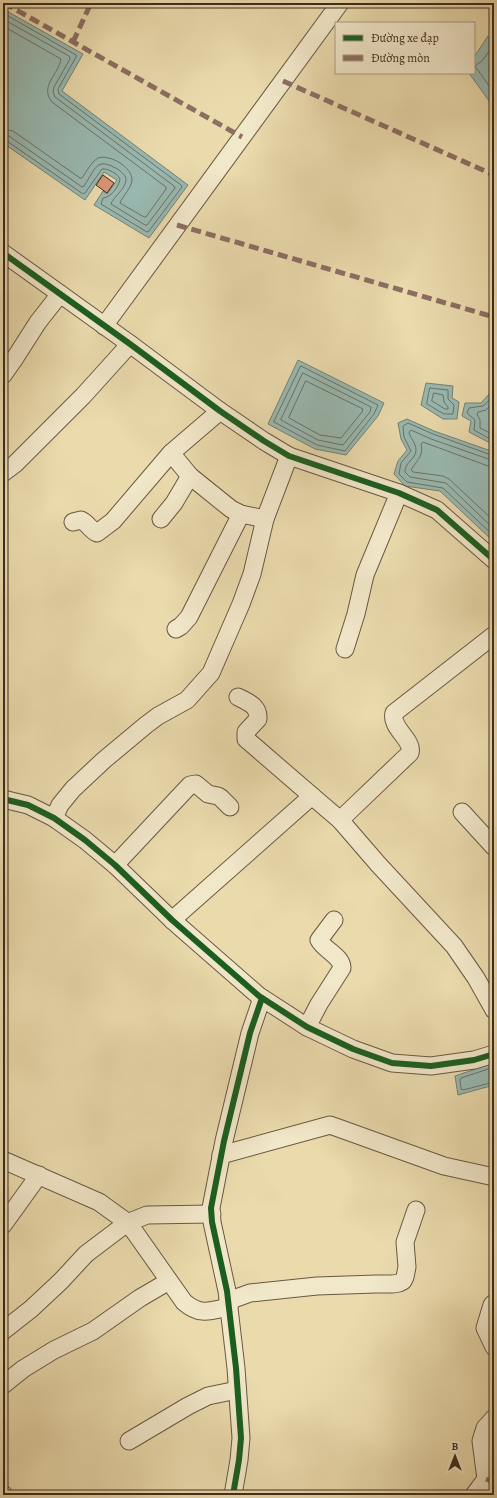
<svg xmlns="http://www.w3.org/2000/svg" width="497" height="1498" font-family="Alegreya,serif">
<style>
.water{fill:#99b9b1;stroke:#748176}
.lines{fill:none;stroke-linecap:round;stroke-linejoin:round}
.shore{stroke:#6a7268;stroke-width:1}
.building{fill:#db9575;stroke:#3c2c1e}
.minor-casing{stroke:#685842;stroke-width:19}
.minor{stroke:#f1e7c9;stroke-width:17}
.quiet{stroke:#8d6e63;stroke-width:5;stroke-dasharray:10 5;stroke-linecap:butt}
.cycleway-casing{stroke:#f1e7c9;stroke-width:8}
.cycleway{stroke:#1b5e20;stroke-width:6}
</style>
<rect width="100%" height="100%" fill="#eadaac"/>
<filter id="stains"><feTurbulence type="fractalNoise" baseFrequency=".005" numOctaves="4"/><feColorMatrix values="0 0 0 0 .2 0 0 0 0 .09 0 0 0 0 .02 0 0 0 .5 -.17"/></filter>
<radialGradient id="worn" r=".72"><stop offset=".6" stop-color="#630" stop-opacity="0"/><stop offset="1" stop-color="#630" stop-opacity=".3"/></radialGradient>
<!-- water -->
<g class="water">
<path d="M3,9L83,54L62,91L188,185L149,238L94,205L103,191L107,194L117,180L104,172L85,200L3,143Z"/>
<path d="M488,36L494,42V108L469,73H474V57Z"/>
<path d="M298,360L384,403L378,416L346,455L315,449L268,424Z"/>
<path d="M426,383L453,386L452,398L459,402L457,419H443L421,405Z"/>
<path d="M491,392H494V445L469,432L471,421L462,416L465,403H481Z"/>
<path d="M407,419L434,431L494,452V542L440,491L405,486L394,474L398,461L407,450L401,439L398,423Z"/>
<path d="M494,1063V1085L458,1095L455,1076Z"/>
</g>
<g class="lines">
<!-- shore -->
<g class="shore">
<path d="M3,13L76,55V57L58,89L59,94L181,185L182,187L149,231L147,232L101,204L103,198C111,197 119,187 120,179C118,174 108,168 102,169L85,193L83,194L7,141L3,140"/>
<path d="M3,19L69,56L70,59L54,87L53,92L55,97L174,186L175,188L147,225H145L111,204C113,197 125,190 126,180C126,175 122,173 119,170C96,156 96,168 84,186L82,187L9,136L3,135"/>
<path d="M3,26L61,59C59,74 39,86 52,102L166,187V189L146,217H144L120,203C123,195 131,189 132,180C132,167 110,154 98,158C91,162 87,171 82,178H80L13,131L3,129"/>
<path d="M494,50H490L482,61L475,66L494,93"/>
<path d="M301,366L378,405L374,414L345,451L317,445L274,422Z"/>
<path d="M303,373L371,407L370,412L343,445L318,440L281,420Z"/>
<path d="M306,381L363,409L362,412L341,438L320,435L289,418Z"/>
<path d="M430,388L448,390V399L454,405L453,414H444L427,404Z"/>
<path d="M434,393L443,395L444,402L448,407V409H445L432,401Z"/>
<path d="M494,396L483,406L469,408L467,413L475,420L474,430L494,441"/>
<path d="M494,402L486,410L478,412L477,414L480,420V428L494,435"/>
<path d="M494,456L433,434L408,423L403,426L404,437L411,451L401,463L399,474L407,482L443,488L494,536"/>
<path d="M494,461L431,439L411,430L409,432C410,438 416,443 416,450C416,459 404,463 405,472L410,477L446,483L494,529"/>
<path d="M494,467L488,466L423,442L421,444C424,456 417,460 411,470L413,472L443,476L449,479L494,521"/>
<path d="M494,1067L461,1078L460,1080L461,1089L463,1090L494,1082"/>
</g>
</g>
<!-- building -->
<path class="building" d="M103,175L114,183L107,193L96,185Z"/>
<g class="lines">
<defs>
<g id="minor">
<path d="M3,253L130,344L220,411L264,441L289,456L399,493L437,510L494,560"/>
<path d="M104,326L340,3"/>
<path d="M3,375L15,358L38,322L60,294"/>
<path d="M171,453L190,476L231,509L241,514L265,519"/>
<path d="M3,473L15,464L83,396L130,344"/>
<path d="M161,519L174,503L190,476"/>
<path d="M73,522L81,520C88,523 90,530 97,533L113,521L171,453L220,411"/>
<path d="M176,629L181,626L189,617L241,514"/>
<path d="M345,649L356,614L365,575L399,493"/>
<path d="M238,697C248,702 259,706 258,719L246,732V739L312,796"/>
<path d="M3,799L28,805L54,818L85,840L115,865L172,920L259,996L307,1027L353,1049L392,1063L431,1066L474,1060L494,1054"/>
<path d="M462,812L494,847"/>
<path d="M54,818L60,805L73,789L104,760L146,725L158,716L187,700L211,673L241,604L252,574L265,519L289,456"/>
<path d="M340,820L410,753C414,740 390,728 394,713L494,635"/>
<path d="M115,865L190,785L196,784L208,794L218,796L221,798L230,807"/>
<path d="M172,920L312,796L340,820L378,864L454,946L476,978L494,1010"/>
<path d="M307,1027L319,1004L342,968C342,956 324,950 319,940L334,920"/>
<path d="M221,1155L330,1125L444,1166L494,1177"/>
<path d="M3,1160L99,1202L124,1220L134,1231L184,1302C200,1316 210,1311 229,1307"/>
<path d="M3,1225L39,1175"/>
<path d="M228,1301L250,1293L317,1286L376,1284H393L399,1283L403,1281L405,1277L407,1267L405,1242L416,1210"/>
<path d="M494,1303L492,1305L485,1328L494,1347"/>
<path d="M3,1331L31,1309L61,1281L86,1254L127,1223L147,1215L212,1214"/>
<path d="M3,1385L23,1369L54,1350L93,1331L140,1298L169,1281"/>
<path d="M129,1441L188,1406L208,1396L237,1390"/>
<path d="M3,1494L4,1495"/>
<path d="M233,1495L239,1460L241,1438L236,1368L227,1291L212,1222L211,1208L224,1141L250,1033L262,998"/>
<path d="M474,1495L486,1479L481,1441L485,1428L494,1418"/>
</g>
</defs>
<!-- minor casing -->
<use href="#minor" class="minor-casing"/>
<!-- minor -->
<use href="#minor" class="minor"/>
<!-- quiet -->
<g class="quiet">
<path d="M4,3L242,137"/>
<path d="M73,42L91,3"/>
<path d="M283,81L494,175"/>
<path d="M177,225L494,317"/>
<path d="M486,1479L494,1482"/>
</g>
<defs>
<g id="cycleway">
<path d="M3,253L130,344L220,411L264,441L289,456L399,493L437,510L494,560"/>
<path d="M3,799L28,805L54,818L85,840L115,865L172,920L259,996L307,1027L353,1049L392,1063L431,1066L474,1060L494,1054"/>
<path d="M233,1495L239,1460L241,1438L236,1368L227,1291L212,1222L211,1208L224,1141L250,1033L262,998"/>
</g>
</defs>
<!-- cycleway casing -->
<use href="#cycleway" class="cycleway-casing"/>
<!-- cycleway -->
<use href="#cycleway" class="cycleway"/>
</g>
<!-- margin -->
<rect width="497" height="1498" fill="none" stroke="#eadaac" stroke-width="16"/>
<rect x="4" y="4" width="489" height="1490" fill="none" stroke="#3c2c1e" stroke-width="2"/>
<rect x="8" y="8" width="481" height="1482" fill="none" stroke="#3c2c1e"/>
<!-- legend -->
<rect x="335" y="22" width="140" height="52" fill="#f1e7c9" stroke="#a99c85"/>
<rect x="343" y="35" width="20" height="6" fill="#1b5e20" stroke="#a99c85"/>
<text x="371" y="42" font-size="12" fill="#3c2c1e">Đường xe đạp</text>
<rect x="343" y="55" width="20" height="6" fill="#8d6e63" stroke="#a99c85"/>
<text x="371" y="62" font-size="12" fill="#3c2c1e">Đường mòn</text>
<!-- north arrow -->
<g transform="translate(455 1456)" stroke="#f1e7c9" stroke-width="3" paint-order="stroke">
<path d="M0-3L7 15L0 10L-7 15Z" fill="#3c2c1e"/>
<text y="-6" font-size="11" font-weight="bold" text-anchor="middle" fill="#3c2c1e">B</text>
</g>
<rect width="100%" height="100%" filter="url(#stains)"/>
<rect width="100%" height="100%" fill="url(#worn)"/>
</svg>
